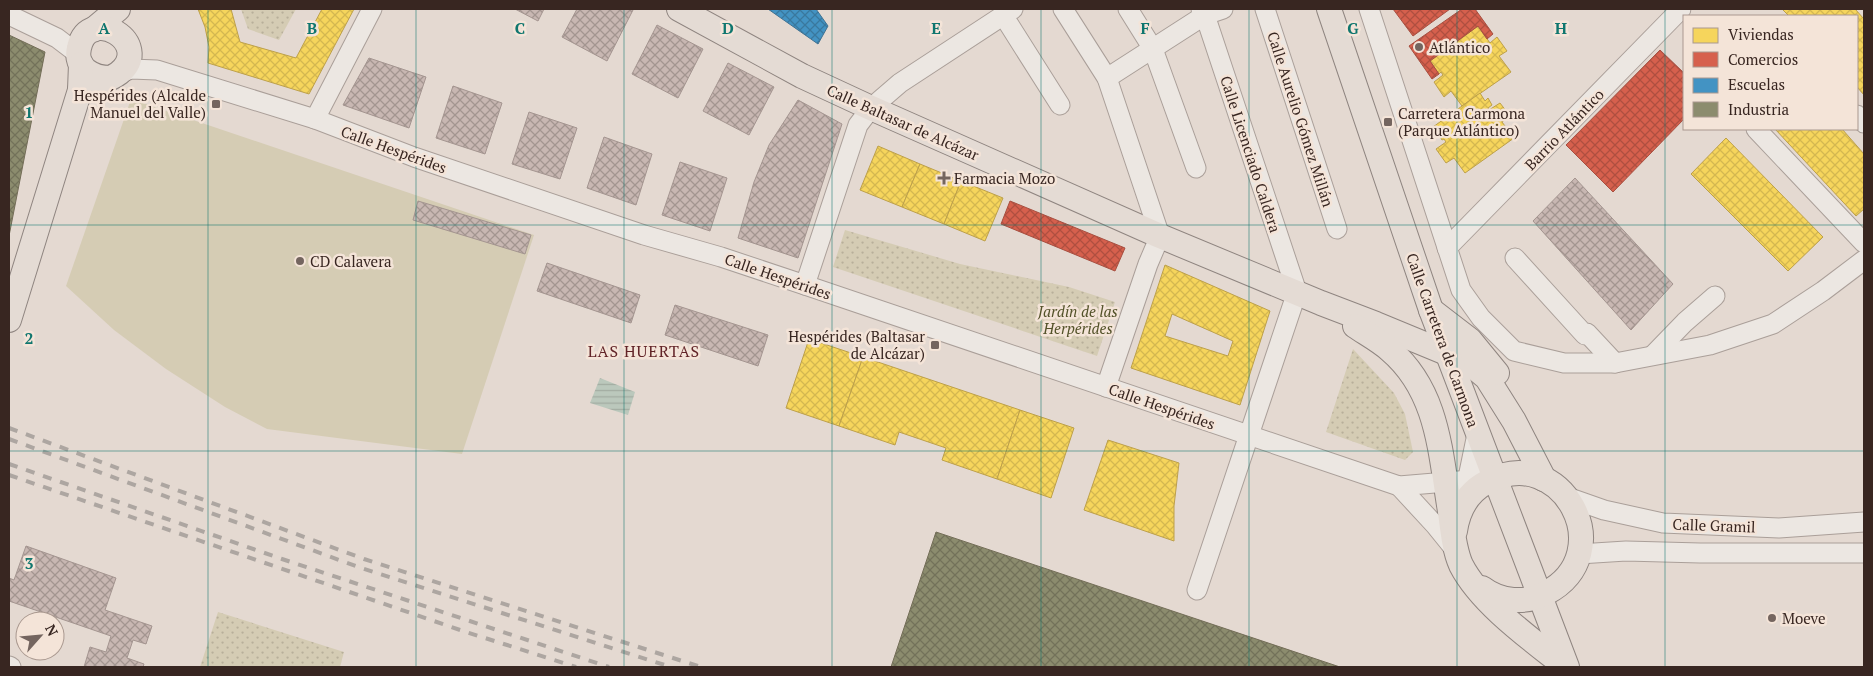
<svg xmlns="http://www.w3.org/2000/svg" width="1873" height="676" font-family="'PT Serif',serif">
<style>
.green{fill:url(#green-dots)}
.pitch{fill:#d5ccb4}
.water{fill:url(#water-rules)}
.homes{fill:url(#homes-cross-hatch);stroke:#bda04a;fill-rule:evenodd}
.shops{fill:url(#shops-cross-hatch);stroke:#a74f40}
.schools{fill:url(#schools-cross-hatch);stroke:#407292}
.industry{fill:url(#industry-cross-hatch);stroke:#736d57}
.building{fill:url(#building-cross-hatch);stroke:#a49590}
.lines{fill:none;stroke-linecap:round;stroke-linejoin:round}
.minor-casing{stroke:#aa9f99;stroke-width:21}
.major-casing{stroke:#8f8580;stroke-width:26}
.minor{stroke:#ece7e2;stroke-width:19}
.major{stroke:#e4dbd4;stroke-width:24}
.rail{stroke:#ada6a1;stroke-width:4;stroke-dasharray:9 9;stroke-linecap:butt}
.grid{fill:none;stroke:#0f766e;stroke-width:1;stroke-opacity:0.55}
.poi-dot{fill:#74655f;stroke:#f4e4d8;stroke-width:2}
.labels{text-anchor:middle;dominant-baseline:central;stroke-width:5;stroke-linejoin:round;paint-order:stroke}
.poi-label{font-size:15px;fill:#382621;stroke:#f4e4d8;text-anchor:start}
.street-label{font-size:15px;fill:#382621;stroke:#f4e4d8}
.park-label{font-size:15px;font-style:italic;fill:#535229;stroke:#f4e4d8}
.neighbourhood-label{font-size:16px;letter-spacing:1px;fill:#622428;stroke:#f4e4d8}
.grid-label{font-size:16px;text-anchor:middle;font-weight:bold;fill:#0f766e;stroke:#f4e4d8;stroke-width:5;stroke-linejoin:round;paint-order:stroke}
</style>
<defs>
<pattern id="green-dots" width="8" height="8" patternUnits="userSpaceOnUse" patternTransform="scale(1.25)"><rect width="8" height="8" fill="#d5ccb4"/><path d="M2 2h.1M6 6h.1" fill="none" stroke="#b8af9a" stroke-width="1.8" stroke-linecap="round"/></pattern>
<pattern id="water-rules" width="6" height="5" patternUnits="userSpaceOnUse" patternTransform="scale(1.25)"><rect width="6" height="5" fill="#bbc8bc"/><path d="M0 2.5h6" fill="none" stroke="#a2aca1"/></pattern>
<pattern id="homes-cross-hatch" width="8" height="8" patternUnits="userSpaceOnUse" patternTransform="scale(1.25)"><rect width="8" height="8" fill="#f6d55c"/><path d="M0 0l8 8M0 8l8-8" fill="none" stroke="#d4b750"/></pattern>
<pattern id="shops-cross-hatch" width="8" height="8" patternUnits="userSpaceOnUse" patternTransform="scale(1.25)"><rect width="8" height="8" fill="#d6604d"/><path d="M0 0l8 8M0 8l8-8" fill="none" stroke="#af4f40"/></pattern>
<pattern id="schools-cross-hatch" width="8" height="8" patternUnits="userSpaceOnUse" patternTransform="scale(1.25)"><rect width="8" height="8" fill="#4393c3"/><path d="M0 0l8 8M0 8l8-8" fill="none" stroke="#39789e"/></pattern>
<pattern id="industry-cross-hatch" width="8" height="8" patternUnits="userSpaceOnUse" patternTransform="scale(1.25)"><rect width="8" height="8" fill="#8c8c6e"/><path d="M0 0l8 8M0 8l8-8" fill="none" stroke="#73725a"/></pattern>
<pattern id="building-cross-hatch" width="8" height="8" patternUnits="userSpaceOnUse" patternTransform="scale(1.25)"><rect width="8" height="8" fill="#c8b7b2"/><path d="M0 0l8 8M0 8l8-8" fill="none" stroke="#a39590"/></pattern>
</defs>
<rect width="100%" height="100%" fill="#e4d9d1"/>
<!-- green -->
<g class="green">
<path d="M241,9H296L279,40L248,29Z"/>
<path d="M845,230L960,264L1069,287L1115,302L1097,356L833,267Z"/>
<path d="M1353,349L1394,393L1405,414L1413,452L1405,460L1326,432Z"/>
<path d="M218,612L344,652L340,667H200Z"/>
</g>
<!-- pitch -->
<path class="pitch" d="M131,99L534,235L462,454L267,429L225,407L166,369L114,330L66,286Z"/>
<!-- water -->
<path class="water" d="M600,378L635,392L628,415L590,403Z"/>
<!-- homes -->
<g class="homes">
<path d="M198,9H231L240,42L296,58L322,9H354L309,94L208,63L209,47L205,27Z"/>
<path d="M1782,9H1855L1864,19V95L1857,87V16H1789Z"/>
<path d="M1478,26L1490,43L1497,37L1507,51L1499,56L1511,72L1462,106L1451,91L1444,97L1434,82L1443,75L1441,72L1439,74L1430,61Z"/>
<path d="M1480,93L1485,101L1488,98L1492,105L1488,108L1489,110L1500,103L1510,116L1502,122L1514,138L1465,173L1454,158L1446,163L1436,149L1446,142L1444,139L1442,140L1433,127Z"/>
<path d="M1775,129H1842L1864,154V209L1856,216Z"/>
<path d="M1726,138L1823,237L1788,271L1691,174Z"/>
<path d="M878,146L920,164L902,207L860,190Z"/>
<path d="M920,164L961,181L944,224L902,207Z"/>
<path d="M961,181L1003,198L985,241L944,224Z"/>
<path d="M1165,265L1270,311L1240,405L1131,368ZM1172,314L1233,341L1228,356L1165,336Z"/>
<path d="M809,339L863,357L839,426L786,408Z"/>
<path d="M863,357L1020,410L997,479L942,460L946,448L899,432L895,445L839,426Z"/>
<path d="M1020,410L1074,428L1051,498L997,479Z"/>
<path d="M1108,440L1179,463L1174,506V541L1084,510Z"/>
</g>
<!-- shops -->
<g class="shops">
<path d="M1393,9H1450L1413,36Z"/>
<path d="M1462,9H1475L1493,34L1487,39L1478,26L1430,61L1439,74L1432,79L1409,46Z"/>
<path d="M1660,50L1684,73V119L1613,192L1566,145Z"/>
<path d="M1010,201L1125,248L1115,271L1001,224Z"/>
</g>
<!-- schools -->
<path class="schools" d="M768,9H816L828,26L818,44Z"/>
<!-- industry -->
<g class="industry">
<path d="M9,35L45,52L9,236Z"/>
<path d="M936,532L1340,667H891Z"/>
</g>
<!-- building -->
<g class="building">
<path d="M515,9H544L538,21Z"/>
<path d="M577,9H630L633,10L607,61L562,37Z"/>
<path d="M657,25L703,49L678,98L632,74Z"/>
<path d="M369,58L426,77L409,128L343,105Z"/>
<path d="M728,63L774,87L749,135L703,111Z"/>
<path d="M453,86L502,103L485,154L436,138Z"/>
<path d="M798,100L842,124L798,258L738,238L754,182L769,145Z"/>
<path d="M529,112L577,128L560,179L512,164Z"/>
<path d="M604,137L652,154L636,205L587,188Z"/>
<path d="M680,162L727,178L710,231L662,215Z"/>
<path d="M1575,178L1673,284L1631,330L1533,221Z"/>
<path d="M418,201L531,235L525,254L413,220Z"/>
<path d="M547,263L640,295L631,323L537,291Z"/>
<path d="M675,305L768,335L758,366L665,335Z"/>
<path d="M26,546L116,578L105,610L152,626L146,644L133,640L127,658L144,664L143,667H84L90,647L106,652L111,636L9,601V578L14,580Z"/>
</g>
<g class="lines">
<defs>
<g id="minor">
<path d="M1063,9L1107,78L1160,236L1148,264L1106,387"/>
<path d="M1128,9L1153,49L1196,168"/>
<path d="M1265,9L1337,229"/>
<path d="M1369,9L1461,290L1481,318L1514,351L1564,363H1615L1710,345L1773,324L1823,291L1864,260"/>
<path d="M9,15L57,38L78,54"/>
<path d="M1003,15L1060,105"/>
<path d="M117,74L131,69L157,70L315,119L414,157L644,235L721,257L805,285L1399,486L1494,478"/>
<path d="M1107,78L1205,15L1223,9"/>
<path d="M1857,115L1864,123"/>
<path d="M315,119L372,9"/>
<path d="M1756,129L1864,243"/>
<path d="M1447,248L1681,9"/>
<path d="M1515,258L1585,335L1587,333L1615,363"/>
<path d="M805,285L858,125L871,108L900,83L1013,9"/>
<path d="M1653,355L1685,322L1715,296"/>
<path d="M1399,486L1435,525L1456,551"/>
<path d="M1465,492L1477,434"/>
<path d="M1567,497L1604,510L1663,523L1779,528L1864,522"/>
<path d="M1579,554L1626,551L1700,553H1864"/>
<path d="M1197,590L1297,292L1205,15L1201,9"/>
<path d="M9,666L11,667"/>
</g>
<g id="major">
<path d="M679,9L802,76L871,108L1160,236L1321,303L1376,324L1468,362L1487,378L1514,421L1544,479"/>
<path d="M1329,9L1431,310L1567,667"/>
<path d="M93,30L118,9"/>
<path d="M80,90C92,85 109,81 119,73C155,44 89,3 79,48C74,68 93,78 110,78"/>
<path d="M1431,310L1470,340L1497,373"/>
<path d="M9,320L80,90L81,64"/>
<path d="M1355,326C1367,334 1380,341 1390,350C1437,390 1440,449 1449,505C1452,524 1453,547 1461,565C1481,604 1532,640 1566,667"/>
<path d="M1455,531C1458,510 1468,492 1487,482C1561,441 1622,553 1546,593C1526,604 1500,602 1482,588"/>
</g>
</defs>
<!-- minor casing -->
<use href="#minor" class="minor-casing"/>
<!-- major casing -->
<use href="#major" class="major-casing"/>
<!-- minor -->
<use href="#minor" class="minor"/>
<!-- major -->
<use href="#major" class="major"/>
<!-- rail -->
<g class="rail">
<path d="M9,428L364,559L701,667"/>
<path d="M9,439L361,568L671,667"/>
<path d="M9,464L282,559L609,667"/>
<path d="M9,475L463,631L576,667"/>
</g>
</g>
<!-- grid -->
<path class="grid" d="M208,9V667M416,9V667M624,9V667M832,9V667M1041,9V667M1249,9V667M1457,9V667M1665,9V667M9,225H1864M9,451H1864"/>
<!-- markers -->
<g class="poi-dot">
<circle cx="1419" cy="47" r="5"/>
<rect x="211" y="99" width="10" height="10" rx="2.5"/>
<rect x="1383" y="117" width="10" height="10" rx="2.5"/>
<path d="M941.5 170.5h5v5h5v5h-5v5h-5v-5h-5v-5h5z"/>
<circle cx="300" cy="261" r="5"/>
<rect x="930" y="340" width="10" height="10" rx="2.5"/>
<circle cx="1772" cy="618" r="5"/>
</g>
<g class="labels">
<!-- poi labels -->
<g class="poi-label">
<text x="1429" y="47">Atlántico</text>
<text x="206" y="95" text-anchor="end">Hespérides (Alcalde<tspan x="206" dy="17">Manuel del Valle)</tspan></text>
<text x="1398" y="113">Carretera Carmona<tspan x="1398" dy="17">(Parque Atlántico)</tspan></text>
<text x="954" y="178">Farmacia Mozo</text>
<text x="310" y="261">CD Calavera</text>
<text x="925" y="336" text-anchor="end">Hespérides (Baltasar<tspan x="925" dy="17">de Alcázar)</tspan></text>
<text x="1782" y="618">Moeve</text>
</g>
<!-- street labels -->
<g class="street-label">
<text transform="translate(1301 119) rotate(72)">Calle Aurelio Gómez Millán</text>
<text transform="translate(903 122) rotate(24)">Calle Baltasar de Alcázar</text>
<text transform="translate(1564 129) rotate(-46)">Barrio Atlántico</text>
<text transform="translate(394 149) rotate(20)">Calle Hespérides</text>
<text transform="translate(1251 154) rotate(72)">Calle Licenciado Caldera</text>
<text transform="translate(778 276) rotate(19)">Calle Hespérides</text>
<text transform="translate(1443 340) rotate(70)">Calle Carretera de Carmona</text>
<text transform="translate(1162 406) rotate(19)">Calle Hespérides</text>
<text transform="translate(1714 525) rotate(2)">Calle Gramil</text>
</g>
<!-- park labels -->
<g class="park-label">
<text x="1078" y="311">Jardín de las<tspan x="1078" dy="17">Herpérides</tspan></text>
</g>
<!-- neighbourhood labels -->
<g class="neighbourhood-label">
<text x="644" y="351">LAS HUERTAS</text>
</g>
</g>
<g class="grid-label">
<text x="104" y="34">A</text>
<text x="312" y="34">B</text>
<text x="520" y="34">C</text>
<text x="728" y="34">D</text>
<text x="936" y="34">E</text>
<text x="1145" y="34">F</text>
<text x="1353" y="34">G</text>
<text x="1561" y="34">H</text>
<text x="29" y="118">1</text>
<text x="29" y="344">2</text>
<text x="29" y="569">3</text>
</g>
<!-- border -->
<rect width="1873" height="676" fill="none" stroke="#382621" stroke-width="20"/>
<!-- legend -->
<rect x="1683" y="15" width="175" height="115" fill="#f4e4d8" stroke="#a9988f"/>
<rect x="1693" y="28" width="25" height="15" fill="#f6d55c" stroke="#a9988f"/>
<text x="1728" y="40" font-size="15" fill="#382621">Viviendas</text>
<rect x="1693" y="52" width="25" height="15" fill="#d6604d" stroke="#a9988f"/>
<text x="1728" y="65" font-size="15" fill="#382621">Comercios</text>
<rect x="1693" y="78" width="25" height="15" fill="#4393c3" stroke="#a9988f"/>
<text x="1728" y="90" font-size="15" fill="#382621">Escuelas</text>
<rect x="1693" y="102" width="25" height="15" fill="#8c8c6e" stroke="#a9988f"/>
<text x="1728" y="115" font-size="15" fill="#382621">Industria</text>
<!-- north arrow -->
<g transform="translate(40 636) rotate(63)"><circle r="24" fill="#f4e4d8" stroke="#a9988f"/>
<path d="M0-4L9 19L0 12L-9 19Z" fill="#74655f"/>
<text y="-8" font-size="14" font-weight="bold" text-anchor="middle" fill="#382621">N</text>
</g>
</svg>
